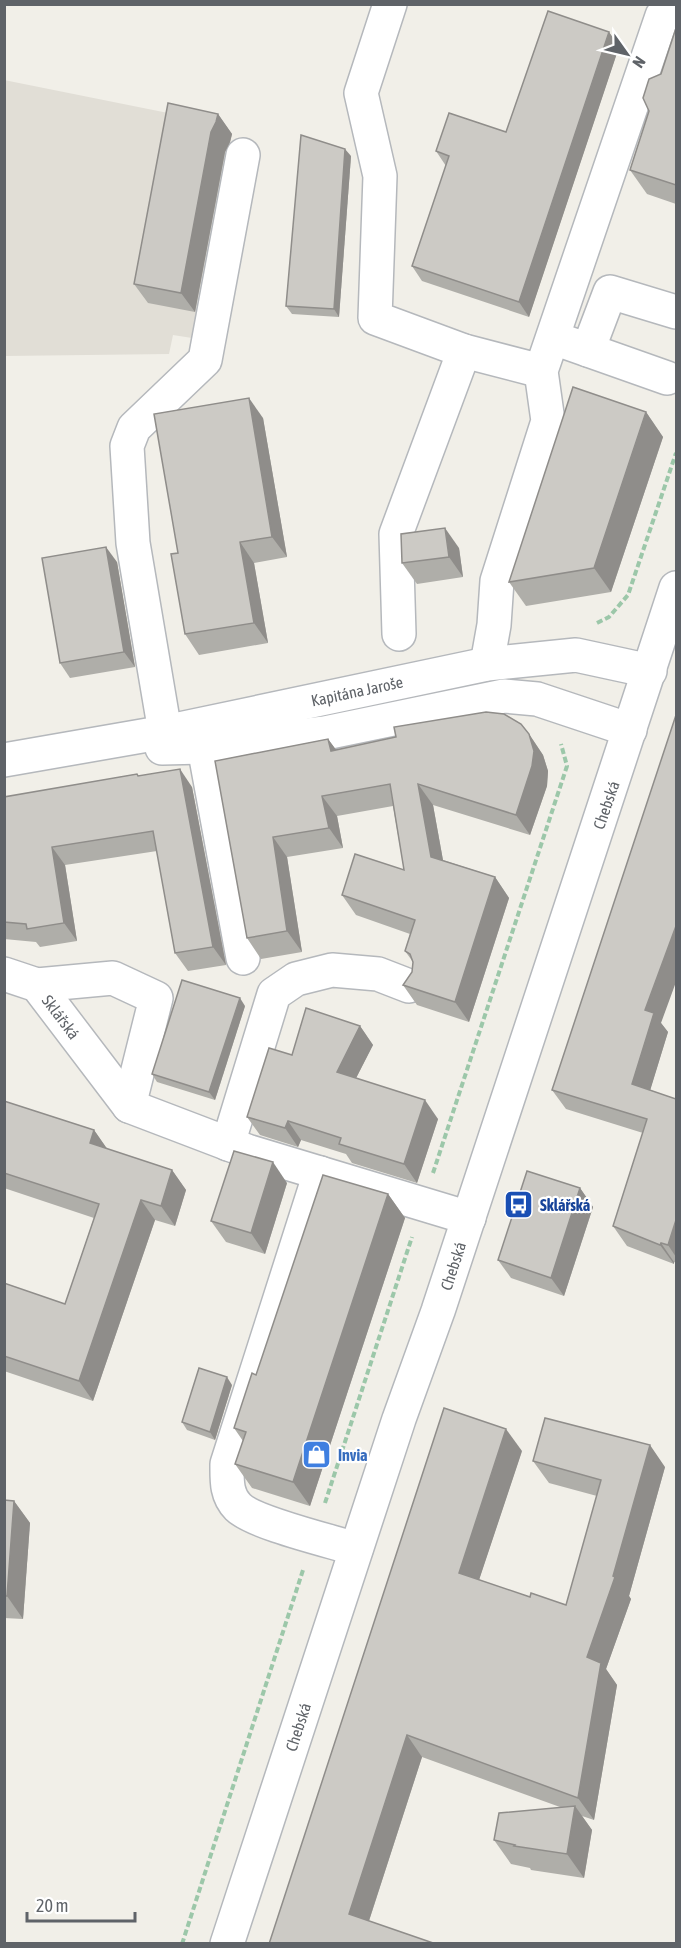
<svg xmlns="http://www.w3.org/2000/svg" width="681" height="1948" font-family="'Asap Condensed',sans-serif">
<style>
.education{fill:#e1ded6}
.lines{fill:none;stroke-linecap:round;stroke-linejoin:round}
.minor-casing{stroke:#b5b8bc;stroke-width:36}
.path{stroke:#9cc7a9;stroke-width:4;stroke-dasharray:6 3;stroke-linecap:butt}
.minor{stroke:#fff;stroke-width:33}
.wall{fill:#afaea9}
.shaded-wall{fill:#8f8d8a}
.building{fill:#cccac5;stroke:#8f8d8a;stroke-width:1.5}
.labels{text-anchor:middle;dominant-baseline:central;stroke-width:4.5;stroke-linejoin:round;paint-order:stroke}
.street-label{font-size:16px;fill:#5f6368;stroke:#fff}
.transit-label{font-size:16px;font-weight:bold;fill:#164399;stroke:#fff;text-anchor:start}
.shop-label{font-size:16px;font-weight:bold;fill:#366cbe;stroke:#fff;text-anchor:start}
</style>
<rect width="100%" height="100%" fill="#f1efe8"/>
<!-- education -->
<path class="education" d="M4,80L183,116L232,134L192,338L173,335L169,354L5,356Z"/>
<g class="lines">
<defs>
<g id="minor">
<path d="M390,4L361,93L380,176L375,318L464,351L541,371"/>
<path d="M568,343L667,378"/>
<path d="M588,350L610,292L676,312"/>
<path d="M399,634L396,534L464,351"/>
<path d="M487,664L494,625L497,581L548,421L541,371L662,16"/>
<path d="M165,732L133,543L127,446L134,428L205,360L243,155"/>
<path d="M204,747L243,958"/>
<path d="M162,748L204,747L325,733L504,696L537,699L630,730"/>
<path d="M4,760L165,732L487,664L576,655L650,671"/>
<path d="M4,974L37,985L129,1106L247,1151L469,1218"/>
<path d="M37,985L113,978L156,998L129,1106"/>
<path d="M228,1144L274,994L296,979L332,970L378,974L409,986"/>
<path d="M320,1173L227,1464C227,1480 226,1495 238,1507C254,1523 331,1541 356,1549"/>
<path d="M227,1944L399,1419L438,1311L676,588"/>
</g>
</defs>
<!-- minor casing -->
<use href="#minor" class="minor-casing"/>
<!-- path -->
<g class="path">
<path d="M597,623L609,617L628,595L676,453"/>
<path d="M433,1173L567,766L561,744"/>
<path d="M325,1503L412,1237"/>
<path d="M182,1944L303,1570"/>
</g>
<!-- minor -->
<use href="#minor" class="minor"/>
</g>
<!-- wall -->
<g class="wall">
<path d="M676,28V204L647,194L630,170Z"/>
<path d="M609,32L619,47L529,317L422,281L412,266L446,166L436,151L506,132Z"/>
<path d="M218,114L232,134L230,142L225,152L195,312L148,303L134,284Z"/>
<path d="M351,156L339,317L292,314L286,306Z"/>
<path d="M646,412L663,437L611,592L526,606L509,582Z"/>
<path d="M263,418L287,557L254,563L268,643L199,655L185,634Z"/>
<path d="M459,548L463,577L417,584L402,563Z"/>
<path d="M117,562L135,667L70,678L60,663Z"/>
<path d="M529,734L543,755L548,771L547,786L530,835L433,805L443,860L495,877L509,898L469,1022L417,1005L403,985L412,972L413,962L405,951L410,934L356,915L342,895L404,870L393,806L337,816L343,848L287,857L302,952L261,959L247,938L215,761L328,739L336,750Z"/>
<path d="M137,774L139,776L192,787L226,965L188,971L175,953L157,851L65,865L77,941L40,947L36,942L4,939V797Z"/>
<path d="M245,1006L215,1100L157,1082L152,1074Z"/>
<path d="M661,1023L668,1032L650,1090L676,1099V1263L674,1262V1264L627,1246L613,1226L643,1133L566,1109L552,1090Z"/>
<path d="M360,1026L373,1045L356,1078L438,1119L417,1183L352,1163L346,1154L301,1140L298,1147L260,1135L247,1117L292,1055Z"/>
<path d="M4,1101L94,1130L107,1149L172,1170L186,1190L175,1226L155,1220L93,1401L4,1371V1283L65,1304L94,1218L4,1188Z"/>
<path d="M287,1183L265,1254L226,1242L211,1221Z"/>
<path d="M580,1188L593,1207L564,1296L511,1278L498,1260Z"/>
<path d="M388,1194L405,1218L310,1506L252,1488L235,1464L243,1441L234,1428L256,1375Z"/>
<path d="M232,1385L215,1440L187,1430L182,1422Z"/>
<path d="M522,1451L479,1580L530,1597L566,1605L597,1496L549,1483L533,1461L665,1467L629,1596L631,1599L606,1669L617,1685L594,1820L582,1816L592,1830L584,1878L531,1870L530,1868L511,1864L494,1840L560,1807L422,1757L369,1921L269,1944Z"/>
<path d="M4,1500L14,1501L30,1523L23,1619L4,1618Z"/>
</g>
<!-- shaded-wall -->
<g class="shaded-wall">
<path d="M609,32L619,47L529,317L519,302Z"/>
<path d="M218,114L232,134L230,142L225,152L195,312L181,293L211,132Z"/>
<path d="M345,149L351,156L339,317L334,309Z"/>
<path d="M249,398L263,418L287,557L272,537Z"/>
<path d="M646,412L663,437L611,592L594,568Z"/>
<path d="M445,528L459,548L463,577L449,557Z"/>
<path d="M240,542L254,563L268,643L254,623Z"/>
<path d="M106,547L117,562L135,667L124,652Z"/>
<path d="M529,734L543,755L548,771L547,786L530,835L516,815Z"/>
<path d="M328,739L343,759L331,751Z"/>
<path d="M180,769L192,787L226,965L213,947Z"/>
<path d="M418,784L433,805L446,877L431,857Z"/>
<path d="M322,796L337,816L343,848L329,828Z"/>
<path d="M273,837L287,857L302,952L287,931Z"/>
<path d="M52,847L65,865L77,941L64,923Z"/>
<path d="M495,877L509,898L469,1022L455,1002Z"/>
<path d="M676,926V982L661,1023L668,1032L646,1104L632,1084L645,1010Z"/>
<path d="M240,998L245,1006L215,1100L209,1092Z"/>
<path d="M360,1026L373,1045L350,1090L337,1072Z"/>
<path d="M425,1100L438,1119L417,1183L404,1164Z"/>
<path d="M288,1121L301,1140L298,1147L285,1128Z"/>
<path d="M94,1130L108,1150L90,1143Z"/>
<path d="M273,1162L287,1183L265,1254L251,1233Z"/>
<path d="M172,1170L186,1190L175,1226L161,1206Z"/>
<path d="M580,1188L593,1207L564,1296L551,1278Z"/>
<path d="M388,1194L405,1218L310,1506L293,1482Z"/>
<path d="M141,1200L155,1220L93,1401L79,1381Z"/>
<path d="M676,1220V1257L668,1245Z"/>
<path d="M661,1243L674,1262V1264L660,1245Z"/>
<path d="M227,1377L232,1385L215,1440L210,1432Z"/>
<path d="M506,1429L522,1451L474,1595L459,1573Z"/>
<path d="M650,1445L665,1467L629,1596L631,1599L606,1669L617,1685L594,1820L578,1798L587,1657L613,1576Z"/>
<path d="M14,1501L30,1523L23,1619L7,1596Z"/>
<path d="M407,1735L422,1757L364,1936L349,1914Z"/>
<path d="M575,1806L592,1830L584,1878L567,1854Z"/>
</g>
<!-- building -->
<g class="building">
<path d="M548,11L609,32L519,302L412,266L449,156L436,151L449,113L506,132Z"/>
<path d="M676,28V185L630,170L649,111L643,98L649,79L661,74Z"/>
<path d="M168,103L218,114L216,122L211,132L181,293L134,284Z"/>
<path d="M301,135L345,149L334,309L286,306Z"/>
<path d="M573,387L646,412L594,568L509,582Z"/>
<path d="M249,398L272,537L240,542L254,623L185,634L171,554L178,553L154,414Z"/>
<path d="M445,528L449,557L402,563L401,534Z"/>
<path d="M106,547L124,652L60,663L42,558Z"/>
<path d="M486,712L504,714L521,724L529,734L534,751L532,766L516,815L418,784L431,857L495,877L455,1002L403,985L412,972L413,962L410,954L405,951L415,920L342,895L355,854L404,870L390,784L322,796L329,828L273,837L287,931L247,938L215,761L328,739L331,751L396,737L394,727Z"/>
<path d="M676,715V926L645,1010L654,1013L632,1084L676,1099V1220L668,1245L661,1243L660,1245L613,1226L647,1119L552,1090Z"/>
<path d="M180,769L213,947L175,953L153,831L52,847L64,923L27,929L26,924L4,922V797L137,774L138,776Z"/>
<path d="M182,980L240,998L209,1092L152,1074Z"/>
<path d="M306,1008L360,1026L337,1072L425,1100L404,1164L339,1144L341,1138L288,1121L285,1128L247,1117L269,1048L292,1055Z"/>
<path d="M4,1101L94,1130L90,1143L172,1170L161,1206L141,1200L79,1381L4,1356V1283L65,1304L99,1204L4,1173Z"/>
<path d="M234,1151L273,1162L251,1233L211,1221Z"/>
<path d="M527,1171L580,1188L551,1278L498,1260Z"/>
<path d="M323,1175L388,1194L293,1482L235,1464L246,1432L234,1428L252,1373L256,1375Z"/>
<path d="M199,1368L227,1377L210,1432L182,1422Z"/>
<path d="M444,1408L506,1429L459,1573L530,1597L531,1593L566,1605L601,1480L533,1461L545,1418L650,1445L613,1576L615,1577L587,1657L601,1663L578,1798L407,1735L349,1914L436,1944H269Z"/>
<path d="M4,1500L14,1501L7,1596H4Z"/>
<path d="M575,1806L567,1854L514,1846L515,1845L494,1840L499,1813Z"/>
</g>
<!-- icons -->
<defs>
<symbol id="bus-square" viewBox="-11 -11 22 22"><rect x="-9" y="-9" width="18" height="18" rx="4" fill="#1a4fb4" stroke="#fff"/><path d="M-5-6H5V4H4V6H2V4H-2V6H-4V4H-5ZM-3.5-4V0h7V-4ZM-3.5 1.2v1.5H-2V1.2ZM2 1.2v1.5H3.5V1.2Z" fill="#fff"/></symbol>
<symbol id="shop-square" viewBox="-11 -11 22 22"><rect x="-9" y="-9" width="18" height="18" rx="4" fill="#3f7fe0" stroke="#fff"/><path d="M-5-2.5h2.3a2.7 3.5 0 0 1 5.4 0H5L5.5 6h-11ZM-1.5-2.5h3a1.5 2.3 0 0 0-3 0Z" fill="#fff"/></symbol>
</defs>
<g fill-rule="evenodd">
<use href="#bus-square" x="502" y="1188" width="33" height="33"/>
<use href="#shop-square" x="300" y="1438" width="33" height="33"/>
</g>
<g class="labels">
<!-- street labels -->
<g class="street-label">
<text transform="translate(357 691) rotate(-12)">Kapitána Jaroše</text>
<text transform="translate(606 805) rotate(-71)">Chebská</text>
<text transform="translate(61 1017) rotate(53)">Sklářská</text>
<text transform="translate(453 1266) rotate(-72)">Chebská</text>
<text transform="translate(298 1727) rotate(-72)">Chebská</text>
</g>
<!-- transit labels -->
<g class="transit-label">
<text x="540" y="1205">Sklářská</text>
</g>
<!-- shop labels -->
<g class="shop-label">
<text x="338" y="1455">Invia</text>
</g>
</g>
<!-- border -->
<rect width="681" height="1948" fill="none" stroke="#5f6368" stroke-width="12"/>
<!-- north arrow -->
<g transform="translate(627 54) rotate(124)" stroke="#ffffff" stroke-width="4.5" paint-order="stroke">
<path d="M0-4.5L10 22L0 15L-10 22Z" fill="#5f6368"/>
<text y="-9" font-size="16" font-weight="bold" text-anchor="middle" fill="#5f6368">N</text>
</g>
<!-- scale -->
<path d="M27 1912v9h108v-9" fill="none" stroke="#5f6368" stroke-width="3"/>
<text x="36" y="1912" font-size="18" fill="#5f6368" stroke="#ffffff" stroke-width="4.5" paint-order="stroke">20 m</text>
</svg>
